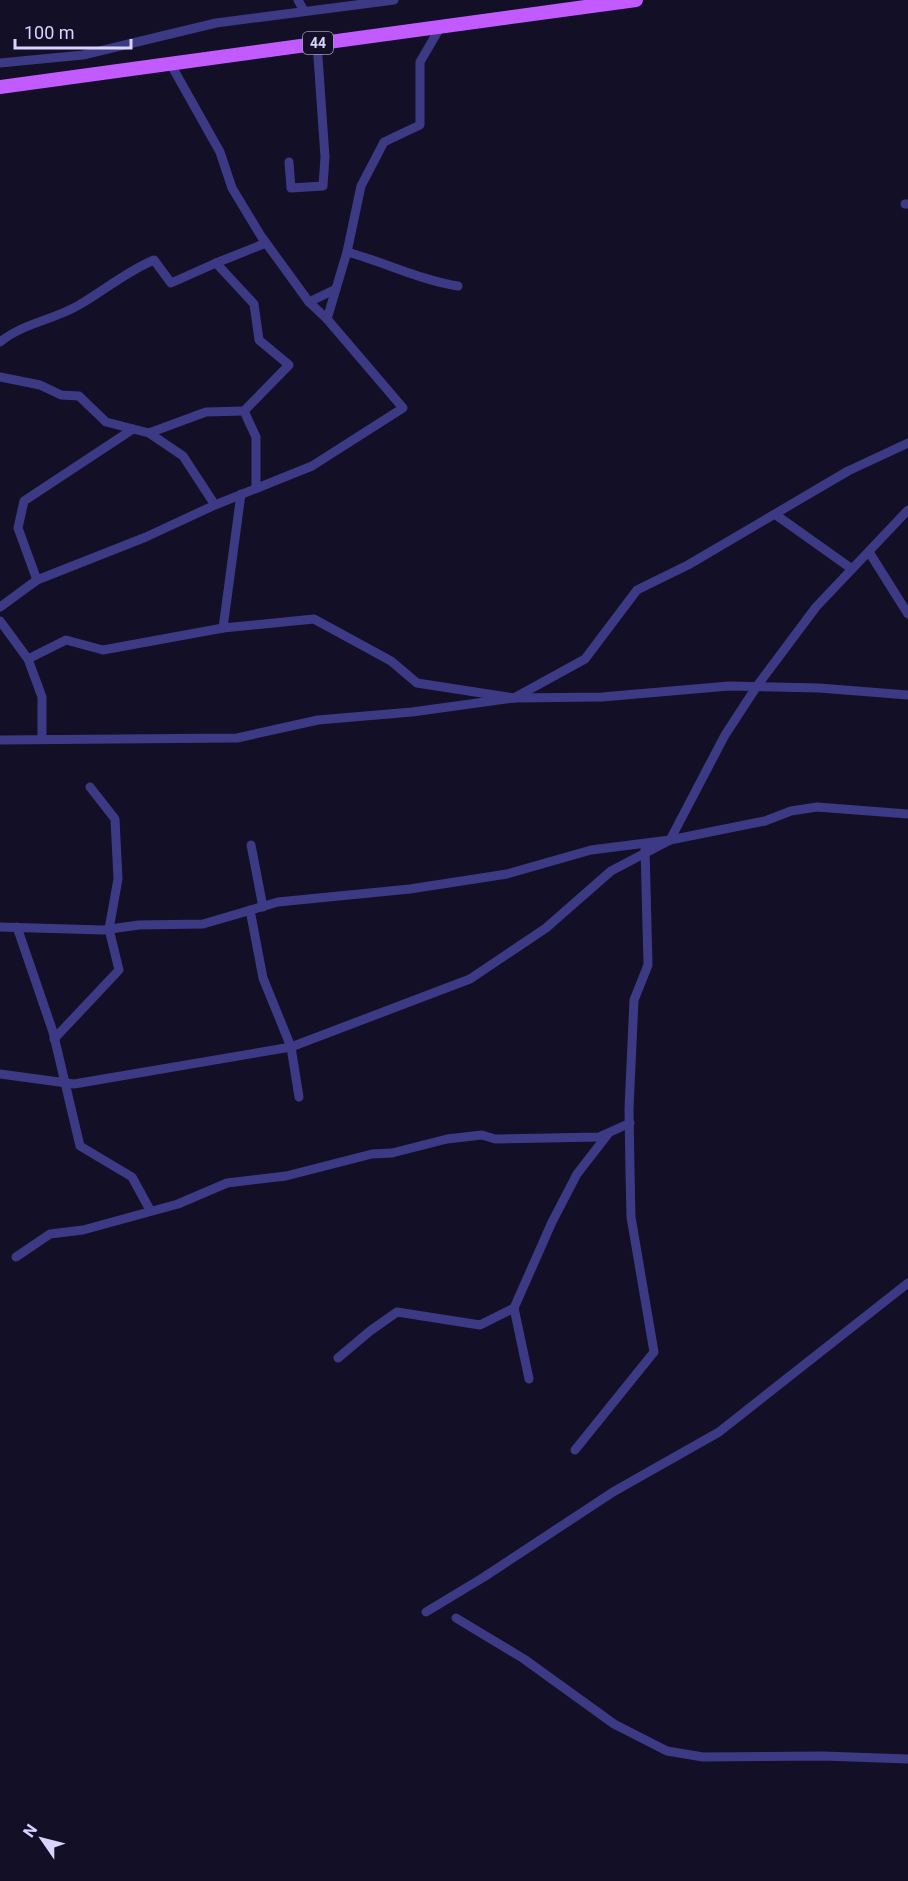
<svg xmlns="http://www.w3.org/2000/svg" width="908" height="1881" font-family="Roboto,sans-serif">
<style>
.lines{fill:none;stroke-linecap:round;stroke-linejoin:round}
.street{stroke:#3d3a85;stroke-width:9}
.primary{stroke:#c25bff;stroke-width:14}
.labels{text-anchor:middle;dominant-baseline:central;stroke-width:4.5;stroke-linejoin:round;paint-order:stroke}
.shield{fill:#130f26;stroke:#9e99be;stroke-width:1.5}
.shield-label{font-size:14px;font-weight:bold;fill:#d9d4ff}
</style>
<rect width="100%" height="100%" fill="#130f26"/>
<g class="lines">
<!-- street -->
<g class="street">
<path d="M298,0L304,11"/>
<path d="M0,63L83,55L216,23L394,0"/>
<path d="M289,162L291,188L323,186L325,157L317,43"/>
<path d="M905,204H908"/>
<path d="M347,252C384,262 420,280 458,286"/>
<path d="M309,302L336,289"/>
<path d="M327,319L347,252L361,186L384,142L420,125V62L441,26"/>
<path d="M0,342C23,323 54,320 79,305C105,290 127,271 154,260L171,283L216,263"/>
<path d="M0,377L40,385L61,395L79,396L106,422L149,433L183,456L215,505L312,466L403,408L327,319L309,302L261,236L232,188L220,152L170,63"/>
<path d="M133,429L24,501L18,528L37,580L146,537L215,505"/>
<path d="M149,433L206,412L244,411"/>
<path d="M256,488V437L244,411L289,365L259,340L254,304L216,263L266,243"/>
<path d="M776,515L852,569"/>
<path d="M869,552L908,614"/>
<path d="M0,607L37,580"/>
<path d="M0,621L28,659L42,697V739"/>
<path d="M223,628L241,494"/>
<path d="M28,659L66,640L103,650L223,628L314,619L391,661L417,683L514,698L602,697L729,686L819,688L908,695"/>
<path d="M0,740L237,738L318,720L412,712L514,698L585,659L637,590L688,565L848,471L908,443"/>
<path d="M251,845L263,907"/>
<path d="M250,910L263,978L291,1047L299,1097"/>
<path d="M0,927L103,930L139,925L203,924L278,902L410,889L507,874L591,850L670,840L765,821L791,811L817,807L908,814"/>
<path d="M17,927L53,1032L80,1146L132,1177L150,1210"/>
<path d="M54,1039L119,970L109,929L118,879L115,819L90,787"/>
<path d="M0,1074L74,1084L291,1047L470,979L546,928L611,871L670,840L725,735L757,686L816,607L908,510"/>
<path d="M16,1257L50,1234L83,1230L178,1204L227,1183L286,1176L372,1154L392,1153L447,1139L482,1135L495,1139L599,1137L630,1123"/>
<path d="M514,1308L529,1379"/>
<path d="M338,1358L370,1331L397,1312L480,1325L514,1308L552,1222L577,1174L608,1134"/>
<path d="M575,1450L654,1352L631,1217L630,1171L629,1109L634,1000L648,965L645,848"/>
<path d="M426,1612L484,1577L613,1492L719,1432L908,1283"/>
<path d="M456,1618L524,1659L614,1724L667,1751L703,1757L823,1756L908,1759"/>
</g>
<!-- primary -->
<path class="primary" d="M0,87L636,0"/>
</g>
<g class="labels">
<!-- shield labels -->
<rect class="shield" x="303" y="32" width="30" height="22" rx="4.5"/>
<g class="shield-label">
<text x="318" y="43">44</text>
</g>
</g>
<!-- north arrow -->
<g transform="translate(42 1839) rotate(305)" stroke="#130f26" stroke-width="4.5" paint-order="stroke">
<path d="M0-4.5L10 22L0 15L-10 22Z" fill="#d9d4ff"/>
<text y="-9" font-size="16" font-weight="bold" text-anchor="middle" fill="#d9d4ff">N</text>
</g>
<!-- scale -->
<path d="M15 39v9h116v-9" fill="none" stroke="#d9d4ff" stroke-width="3"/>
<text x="24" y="39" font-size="18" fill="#d9d4ff" stroke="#130f26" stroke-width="4.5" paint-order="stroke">100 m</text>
</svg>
